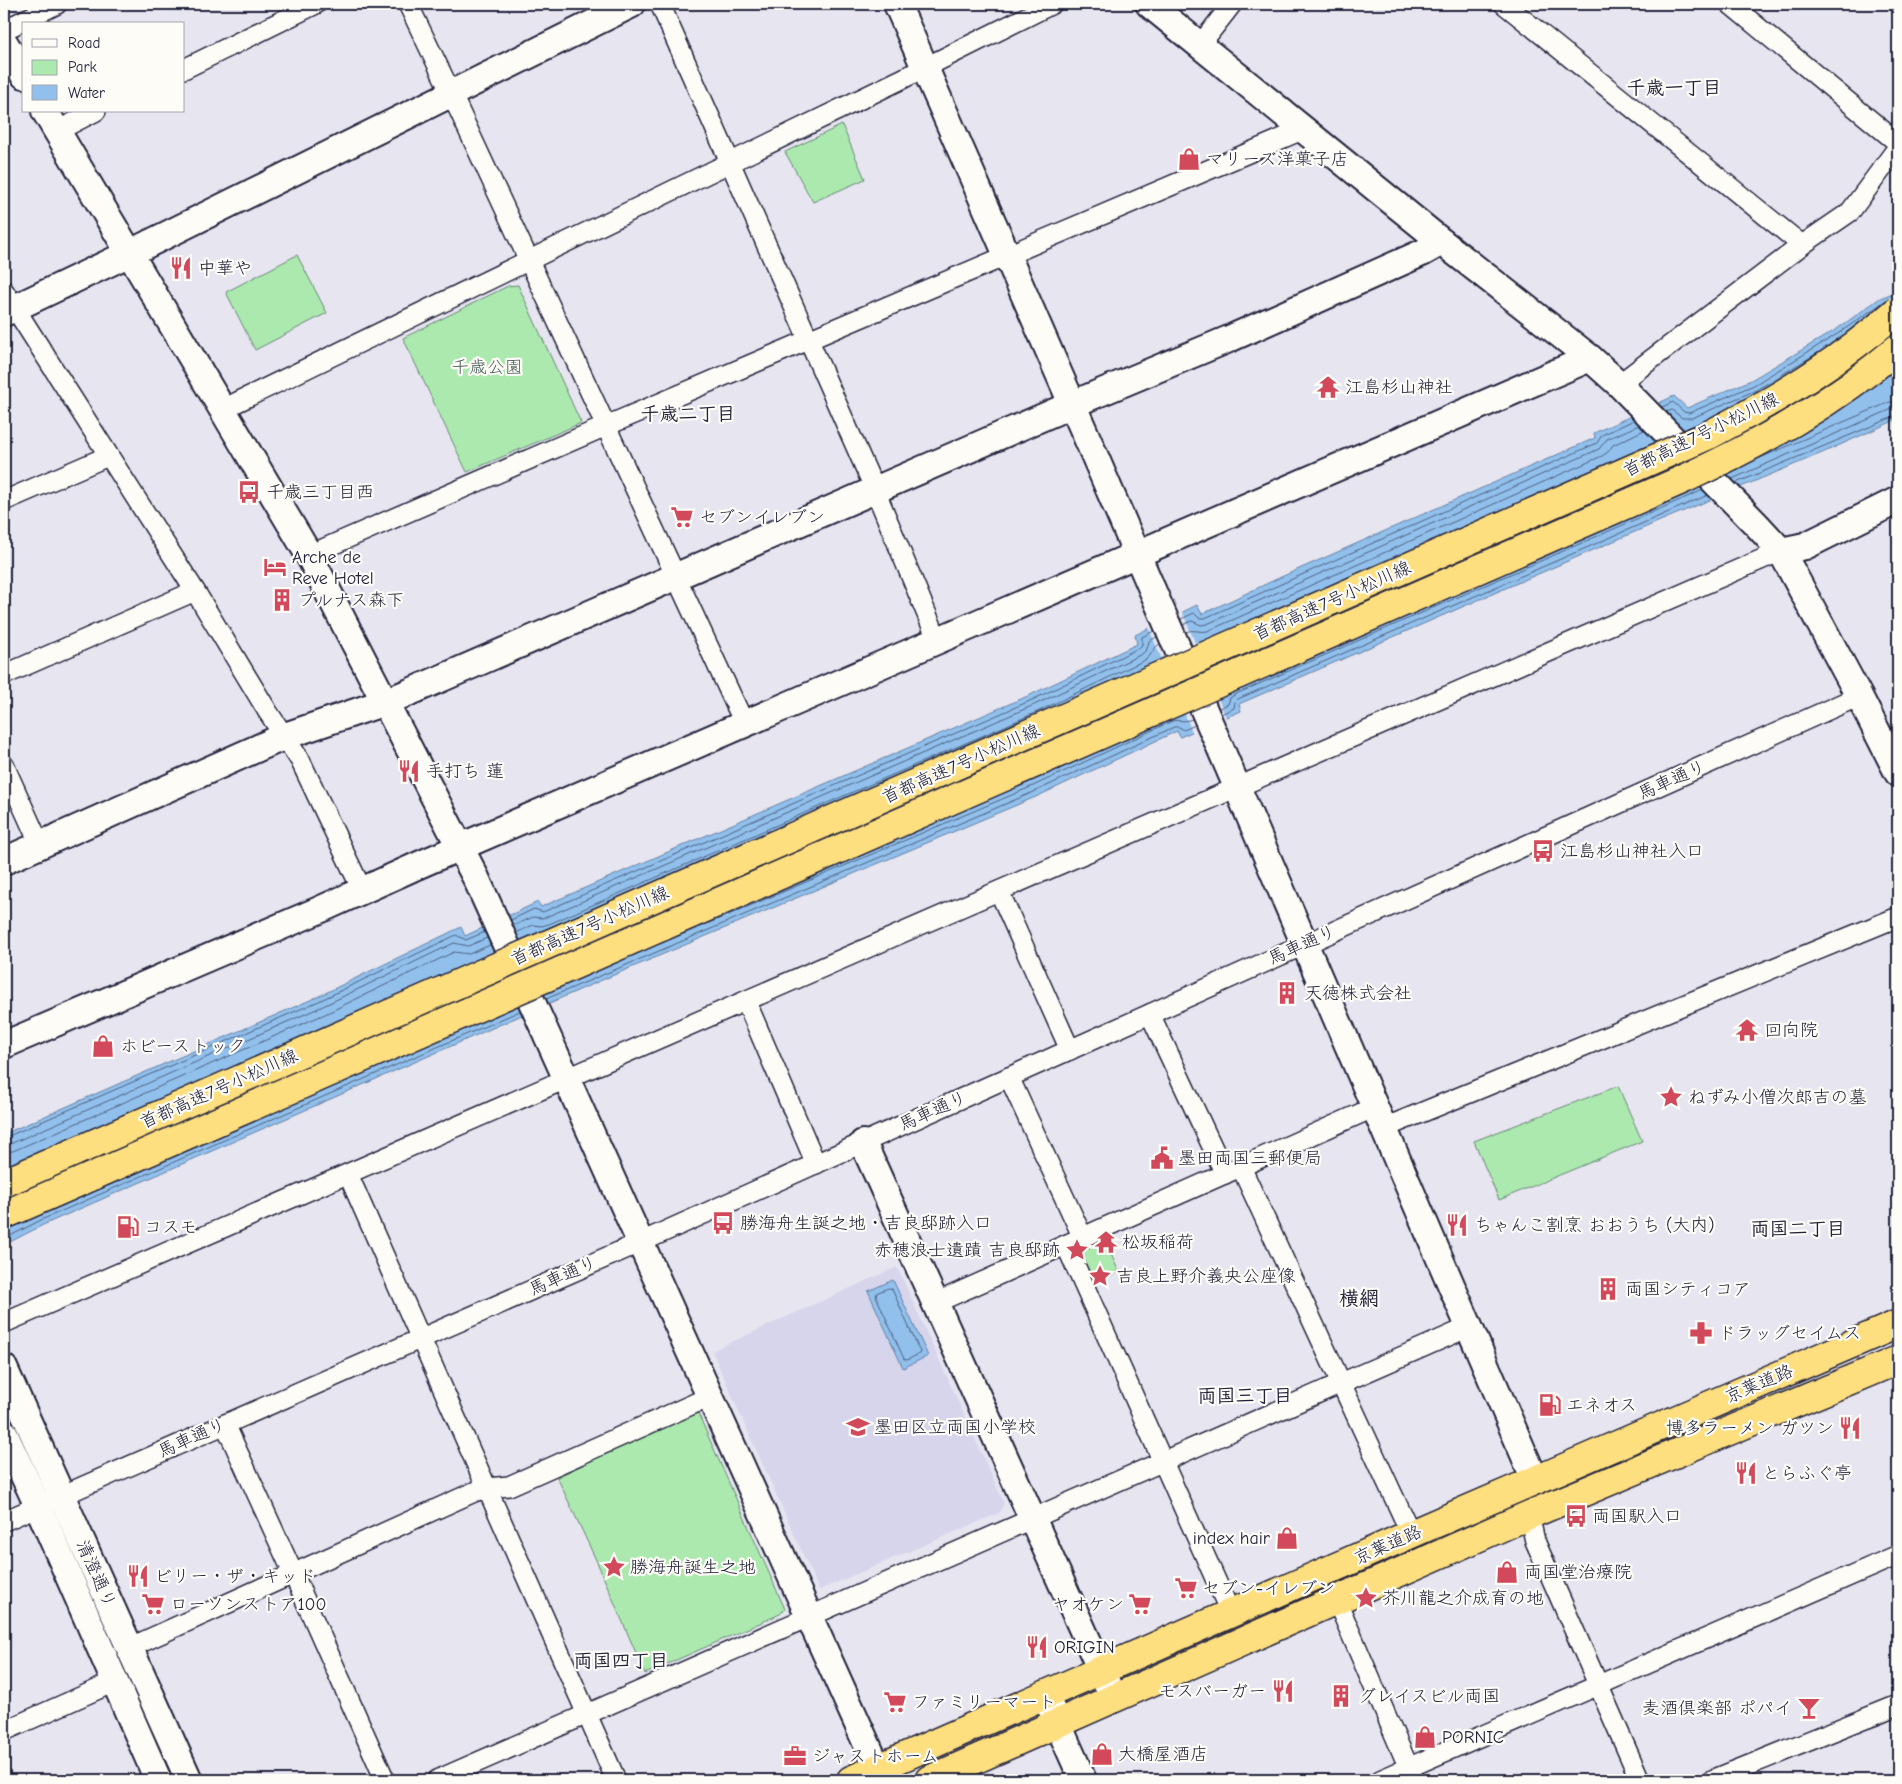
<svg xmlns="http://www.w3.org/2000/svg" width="1902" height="1784" font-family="'Comic Neue','Klee One',sans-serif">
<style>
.built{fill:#d6d5ec}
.green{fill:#ace9af;stroke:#678675}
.water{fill:#91c0ec;stroke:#6581a5}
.pier{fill:#e6e5f0}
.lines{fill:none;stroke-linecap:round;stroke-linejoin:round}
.shore{stroke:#4e6182;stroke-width:1}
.street-casing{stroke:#22223b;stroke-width:22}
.secondary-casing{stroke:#22223b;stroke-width:30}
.highway-casing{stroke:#22223b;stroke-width:31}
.street{stroke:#fdfcf7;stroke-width:19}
.secondary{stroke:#fdfcf7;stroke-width:26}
.highway{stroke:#fedf80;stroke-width:28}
.highway-bridge-casing{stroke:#22223b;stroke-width:31;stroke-linecap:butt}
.highway-bridge{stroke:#fedf80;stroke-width:28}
.labels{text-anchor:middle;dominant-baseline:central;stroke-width:4.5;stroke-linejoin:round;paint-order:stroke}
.poi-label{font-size:18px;fill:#22223b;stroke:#fdfcf7;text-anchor:start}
.park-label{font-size:18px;fill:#4b5e5e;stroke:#fdfcf7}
.street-label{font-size:18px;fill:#22223b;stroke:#fdfcf7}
.neighbourhood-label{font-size:19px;font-weight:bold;fill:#22223b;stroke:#fdfcf7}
.quarter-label{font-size:20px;font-weight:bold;fill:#22223b;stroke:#fdfcf7}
</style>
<rect width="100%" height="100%" fill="#e6e5f0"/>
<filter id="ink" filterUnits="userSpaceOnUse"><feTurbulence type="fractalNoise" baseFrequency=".02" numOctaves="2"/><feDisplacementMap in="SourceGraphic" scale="10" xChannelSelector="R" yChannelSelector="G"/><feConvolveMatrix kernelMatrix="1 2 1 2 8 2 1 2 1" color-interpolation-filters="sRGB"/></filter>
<g filter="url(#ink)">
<!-- built -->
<path class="built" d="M897,1267L1004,1503L999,1513L819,1590L712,1351Z"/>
<!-- green -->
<g class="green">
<path d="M842,125L865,179L813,202L785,152Z"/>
<path d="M297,255L327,313L255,350L226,292Z"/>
<path d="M518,285L581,423L467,472L403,338L508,286Z"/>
<path d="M1618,1086L1642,1141L1499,1200L1474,1141Z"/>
<path d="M1105,1241L1119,1272L1090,1284L1077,1253Z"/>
<path d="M697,1411L785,1609L780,1614L645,1674L597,1562L557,1477Z"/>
</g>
<!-- water -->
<g class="water">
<path d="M1898,291V419L1822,453L1660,521L1239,704L1241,711L1180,737L1177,731L1038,796L602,980L43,1225L10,1242L8,1240L4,1241V1134L317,997L461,927L465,936L538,902L541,907L1030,695L1137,644L1135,635L1197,605L1202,614L1281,577L1595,438L1594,433L1674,396L1687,408L1751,380L1837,329L1880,298Z"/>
<path d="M893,1280L928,1356L903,1368L868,1291Z"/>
</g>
<!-- pier -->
<path class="pier" d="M1182,611L1227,720L1193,734L1148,626Z"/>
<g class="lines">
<!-- shore -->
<g class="shore">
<path d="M1662,407L1673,402L1684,412L1689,413L1754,385L1839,333L1885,301"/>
<path d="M1666,412L1672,410L1682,418H1692L1756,390L1819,352"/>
<path d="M1753,461L1890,402L1898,401"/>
<path d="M1732,479L1892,409L1898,408"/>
<path d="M1736,483L1898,415"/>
<path d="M1181,619L1194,613L1199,618H1205L1597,443L1602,435L1634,420"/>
<path d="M1183,625L1192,621L1201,625L1207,624L1599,449L1607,439L1639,425"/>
<path d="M1186,632C1194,628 1202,634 1210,630L1602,456L1608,452L1613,445L1644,430"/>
<path d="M1219,708L1228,704L1230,698L1236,694L1703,490"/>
<path d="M1221,714L1234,708L1235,702L1238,699L1708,495"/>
<path d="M511,920L534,909L543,912L1032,700L1139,648L1142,645V637L1154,631"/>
<path d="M513,926L533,917L541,918L546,917L1034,705L1142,654L1147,649L1149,641L1157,637"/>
<path d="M516,933L533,925L542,926L549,924L1037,712L1145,660C1152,656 1153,647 1160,644"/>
<path d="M662,943L1033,786L1172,721C1181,719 1182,723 1192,719"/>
<path d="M546,999L1036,791L1174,727H1179L1184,730L1195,725"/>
<path d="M4,1138L319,1001L456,935L466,940L485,932"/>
<path d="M4,1145L10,1144L321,1007L454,943L468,946L487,938"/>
<path d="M4,1152L13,1151L325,1014L454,952L469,954L490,945"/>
<path d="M4,1236L12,1235L41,1220L520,1011"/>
<path d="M889,1288L892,1289L920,1352L919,1354L907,1360L904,1359L876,1296L877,1293Z"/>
</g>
<defs>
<g id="street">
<path d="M408,4L451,93L745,725"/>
<path d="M660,4L875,490L938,641"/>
<path d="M1504,4L1802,245"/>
<path d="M1730,4L1898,143"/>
<path d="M4,30L57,4"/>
<path d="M1200,45L1232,4"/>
<path d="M184,69L316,4"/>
<path d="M57,131L96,111"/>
<path d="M4,291L195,591L268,712L300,760L362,890"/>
<path d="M1619,384L1802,245L1850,212L1898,147"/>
<path d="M223,409L904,78L1052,4"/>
<path d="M4,501L108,456"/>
<path d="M309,555L606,426L1302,130"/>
<path d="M4,675L195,591"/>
<path d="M4,765L40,845"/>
<path d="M999,891L1070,1050"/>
<path d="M746,1001L816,1164"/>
<path d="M1150,1014L1225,1174"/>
<path d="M1009,1077L1083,1238"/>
<path d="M1384,1128L1898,917"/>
<path d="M1241,1167L1411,1534"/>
<path d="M348,1174L616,1780"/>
<path d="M1066,1245L1231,1614"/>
<path d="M935,1303L1375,1107"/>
<path d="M4,1323L1781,551"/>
<path d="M225,1424L293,1573L385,1780"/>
<path d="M1529,1515L1535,1541L1640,1780"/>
<path d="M4,1521L639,1243L1859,696"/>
<path d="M1336,1599L1414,1780"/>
<path d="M129,1648L474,1492L487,1488L509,1486L709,1397"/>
<path d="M4,1731L114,1682"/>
<path d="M437,1780L1469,1327"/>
<path d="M1380,1780L1898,1555"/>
<path d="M1712,1780L1898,1705"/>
</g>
<g id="secondary">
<path d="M897,4L1084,431L1535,1480"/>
<path d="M1149,4L1442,242L1590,358L1619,384L1757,525L1781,551L1859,696L1898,773"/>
<path d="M4,42L24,75"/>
<path d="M45,111L309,555L476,878L878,1769"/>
<path d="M4,313L130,253L632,4"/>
<path d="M1781,551L1805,546L1898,500"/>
<path d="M4,861L285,736L385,702L410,692L1073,404L1229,339L1424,252L1442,242"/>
<path d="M4,1045L317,911L421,864L1590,358"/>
<path d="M863,1143L1113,1697"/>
<path d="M4,1368L189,1780"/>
<path d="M4,1433L38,1506L158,1780"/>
<path d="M1045,1695L1083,1780"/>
</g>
<g id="highway">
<path d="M851,1780L1411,1534L1898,1324"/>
<path d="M929,1780L1529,1515L1898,1360"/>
</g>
</defs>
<!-- street casing -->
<use href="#street" class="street-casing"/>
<!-- secondary casing -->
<use href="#secondary" class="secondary-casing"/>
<!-- highway casing -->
<use href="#highway" class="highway-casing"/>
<!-- street -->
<use href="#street" class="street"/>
<!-- secondary -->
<use href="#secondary" class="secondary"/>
<!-- highway -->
<use href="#highway" class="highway"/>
<defs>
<g id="highway-bridge">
<path d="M4,1183L1709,435C1779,398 1839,362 1898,310"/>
<path d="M4,1215L1684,479C1761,443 1834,403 1898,348"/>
</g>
</defs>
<!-- highway-bridge casing -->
<use href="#highway-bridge" class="highway-bridge-casing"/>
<!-- highway-bridge -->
<use href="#highway-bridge" class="highway-bridge"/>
</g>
</g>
<!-- icons -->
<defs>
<symbol id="shop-bare" viewBox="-9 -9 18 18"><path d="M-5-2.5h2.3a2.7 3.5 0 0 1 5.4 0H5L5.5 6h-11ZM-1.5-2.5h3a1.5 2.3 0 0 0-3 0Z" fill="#d1495b" stroke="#fdfcf7" stroke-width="2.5" paint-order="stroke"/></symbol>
<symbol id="restaurant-bare" viewBox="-9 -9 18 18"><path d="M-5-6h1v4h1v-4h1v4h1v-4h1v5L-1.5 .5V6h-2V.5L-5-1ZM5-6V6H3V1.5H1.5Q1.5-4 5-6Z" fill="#d1495b" stroke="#fdfcf7" stroke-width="2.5" paint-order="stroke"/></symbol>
<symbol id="temple-bare" viewBox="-9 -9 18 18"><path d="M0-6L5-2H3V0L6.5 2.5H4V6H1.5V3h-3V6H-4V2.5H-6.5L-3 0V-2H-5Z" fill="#d1495b" stroke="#fdfcf7" stroke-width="2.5" paint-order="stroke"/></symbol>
<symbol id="bus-bare" viewBox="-9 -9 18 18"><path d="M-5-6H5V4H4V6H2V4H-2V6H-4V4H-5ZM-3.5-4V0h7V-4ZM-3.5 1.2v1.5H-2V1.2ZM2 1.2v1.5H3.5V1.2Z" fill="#d1495b" stroke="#fdfcf7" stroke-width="2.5" paint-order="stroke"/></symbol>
<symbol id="supermarket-bare" viewBox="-9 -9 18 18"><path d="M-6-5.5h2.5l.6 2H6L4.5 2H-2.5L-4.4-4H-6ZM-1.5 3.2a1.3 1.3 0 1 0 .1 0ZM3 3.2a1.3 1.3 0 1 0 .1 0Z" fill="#d1495b" stroke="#fdfcf7" stroke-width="2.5" paint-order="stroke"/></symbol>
<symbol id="hotel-bare" viewBox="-9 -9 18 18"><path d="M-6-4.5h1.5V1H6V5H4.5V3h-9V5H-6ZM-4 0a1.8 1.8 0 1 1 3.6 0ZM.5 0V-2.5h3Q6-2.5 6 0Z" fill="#d1495b" stroke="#fdfcf7" stroke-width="2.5" paint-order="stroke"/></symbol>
<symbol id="building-bare" viewBox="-9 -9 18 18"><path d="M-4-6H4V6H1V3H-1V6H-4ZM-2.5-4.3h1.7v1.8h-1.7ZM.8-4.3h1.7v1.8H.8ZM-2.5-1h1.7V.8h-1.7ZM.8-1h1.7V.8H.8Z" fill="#d1495b" stroke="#fdfcf7" stroke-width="2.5" paint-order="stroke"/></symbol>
<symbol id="sight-bare" viewBox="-9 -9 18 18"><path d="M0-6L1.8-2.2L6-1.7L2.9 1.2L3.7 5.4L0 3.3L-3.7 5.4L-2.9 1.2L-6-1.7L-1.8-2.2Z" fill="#d1495b" stroke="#fdfcf7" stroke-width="2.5" paint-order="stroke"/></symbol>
<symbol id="civic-bare" viewBox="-9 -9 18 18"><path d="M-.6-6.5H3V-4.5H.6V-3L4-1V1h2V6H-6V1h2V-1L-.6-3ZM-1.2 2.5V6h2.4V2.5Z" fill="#d1495b" stroke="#fdfcf7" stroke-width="2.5" paint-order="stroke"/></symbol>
<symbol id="fuel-bare" viewBox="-9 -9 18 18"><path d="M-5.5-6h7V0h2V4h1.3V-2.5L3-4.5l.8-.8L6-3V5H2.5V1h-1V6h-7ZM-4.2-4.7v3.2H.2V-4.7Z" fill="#d1495b" stroke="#fdfcf7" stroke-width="2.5" paint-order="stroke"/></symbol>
<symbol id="pharmacy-bare" viewBox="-9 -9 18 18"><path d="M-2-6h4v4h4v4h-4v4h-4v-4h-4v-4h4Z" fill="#d1495b" stroke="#fdfcf7" stroke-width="2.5" paint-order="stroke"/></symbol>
<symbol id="school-bare" viewBox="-9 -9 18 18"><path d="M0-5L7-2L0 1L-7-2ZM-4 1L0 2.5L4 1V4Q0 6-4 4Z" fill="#d1495b" stroke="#fdfcf7" stroke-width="2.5" paint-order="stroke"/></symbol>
<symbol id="bar-bare" viewBox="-9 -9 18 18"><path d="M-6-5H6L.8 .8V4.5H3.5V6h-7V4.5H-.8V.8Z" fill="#d1495b" stroke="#fdfcf7" stroke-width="2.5" paint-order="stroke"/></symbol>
<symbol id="office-bare" viewBox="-9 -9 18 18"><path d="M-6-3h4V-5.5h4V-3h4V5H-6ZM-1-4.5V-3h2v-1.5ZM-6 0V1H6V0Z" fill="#d1495b" stroke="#fdfcf7" stroke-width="2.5" paint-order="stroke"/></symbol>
</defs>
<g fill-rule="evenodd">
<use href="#shop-bare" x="1173" y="143" width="32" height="32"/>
<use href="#restaurant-bare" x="165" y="252" width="32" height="32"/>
<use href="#temple-bare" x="1312" y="371" width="32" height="32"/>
<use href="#bus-bare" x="233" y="476" width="32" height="32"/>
<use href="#supermarket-bare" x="666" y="501" width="32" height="32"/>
<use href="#hotel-bare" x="259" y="551" width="32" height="32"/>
<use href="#building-bare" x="266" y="584" width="32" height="32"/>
<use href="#restaurant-bare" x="393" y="755" width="32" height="32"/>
<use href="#bus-bare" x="1527" y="835" width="32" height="32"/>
<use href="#building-bare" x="1271" y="977" width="32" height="32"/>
<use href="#temple-bare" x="1731" y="1014" width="32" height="32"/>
<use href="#shop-bare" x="87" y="1030" width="32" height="32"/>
<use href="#sight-bare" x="1655" y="1081" width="32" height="32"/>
<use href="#civic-bare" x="1146" y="1142" width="32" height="32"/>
<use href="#bus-bare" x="707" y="1207" width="32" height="32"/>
<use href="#restaurant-bare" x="1441" y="1209" width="32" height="32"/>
<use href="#fuel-bare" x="112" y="1211" width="32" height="32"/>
<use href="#temple-bare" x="1090" y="1226" width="32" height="32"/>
<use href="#sight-bare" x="1061" y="1234" width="32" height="32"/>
<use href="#sight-bare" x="1084" y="1260" width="32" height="32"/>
<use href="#building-bare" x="1592" y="1273" width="32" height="32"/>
<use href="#pharmacy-bare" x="1685" y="1317" width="32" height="32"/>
<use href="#fuel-bare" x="1534" y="1389" width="32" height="32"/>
<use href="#school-bare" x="842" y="1411" width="32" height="32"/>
<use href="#restaurant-bare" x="1834" y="1412" width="32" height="32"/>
<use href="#restaurant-bare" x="1730" y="1457" width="32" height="32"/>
<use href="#bus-bare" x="1560" y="1500" width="32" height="32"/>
<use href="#shop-bare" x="1271" y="1522" width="32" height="32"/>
<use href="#sight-bare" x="598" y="1551" width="32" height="32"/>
<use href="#shop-bare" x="1491" y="1556" width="32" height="32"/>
<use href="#restaurant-bare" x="122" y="1560" width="32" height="32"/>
<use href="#supermarket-bare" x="1170" y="1572" width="32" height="32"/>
<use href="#sight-bare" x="1350" y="1582" width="32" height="32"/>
<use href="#supermarket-bare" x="137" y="1588" width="32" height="32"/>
<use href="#supermarket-bare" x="1124" y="1588" width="32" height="32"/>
<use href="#restaurant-bare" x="1021" y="1631" width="32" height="32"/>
<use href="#restaurant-bare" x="1267" y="1675" width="32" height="32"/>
<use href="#building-bare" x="1325" y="1680" width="32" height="32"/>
<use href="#supermarket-bare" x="879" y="1686" width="32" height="32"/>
<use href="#bar-bare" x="1793" y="1692" width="32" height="32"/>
<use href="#shop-bare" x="1409" y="1721" width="32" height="32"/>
<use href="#shop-bare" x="1086" y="1738" width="32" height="32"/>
<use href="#office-bare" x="779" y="1740" width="32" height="32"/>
</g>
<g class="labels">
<!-- poi labels -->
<g class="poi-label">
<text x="1206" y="159">マリーズ洋菓子店</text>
<text x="198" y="268">中華や</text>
<text x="1345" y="387">江島杉山神社</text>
<text x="266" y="492">千歳三丁目西</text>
<text x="699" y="517">セブンイレブン</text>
<text x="292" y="557">Arche de<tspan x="292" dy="21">Reve Hotel</tspan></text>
<text x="298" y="600">プルナス森下</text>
<text x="426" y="771">手打ち 蓮</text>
<text x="1560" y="851">江島杉山神社入口</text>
<text x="1304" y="993">天徳株式会社</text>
<text x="1764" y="1030">回向院</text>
<text x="120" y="1046">ホビーストック</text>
<text x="1688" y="1097">ねずみ小僧次郎吉の墓</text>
<text x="1178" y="1158">墨田両国三郵便局</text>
<text x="740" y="1223">勝海舟生誕之地・吉良邸跡入口</text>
<text x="1474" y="1225">ちゃんこ割烹 おおうち (大内)</text>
<text x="144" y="1227">コスモ</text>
<text x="1122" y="1242">松坂稲荷</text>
<text x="1060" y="1250" text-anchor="end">赤穂浪士遺蹟 吉良邸跡</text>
<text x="1116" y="1276">吉良上野介義央公座像</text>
<text x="1625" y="1289">両国シティコア</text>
<text x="1718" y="1333">ドラッグセイムス</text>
<text x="1566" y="1405">エネオス</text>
<text x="874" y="1427">墨田区立両国小学校</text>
<text x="1834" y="1428" text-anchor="end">博多ラーメン ガツン</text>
<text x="1762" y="1473">とらふぐ亭</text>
<text x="1592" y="1516">両国駅入口</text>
<text x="1270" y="1538" text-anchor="end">index hair</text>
<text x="630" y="1567">勝海舟誕生之地</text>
<text x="1524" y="1572">両国堂治療院</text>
<text x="154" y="1576">ビリー・ザ・キッド</text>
<text x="1202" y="1588">セブン-イレブン</text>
<text x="1382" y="1598">芥川龍之介成育の地</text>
<text x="170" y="1604">ローソンストア100</text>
<text x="1124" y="1604" text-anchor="end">ヤオケン</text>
<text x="1054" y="1647">ORIGIN</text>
<text x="1266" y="1691" text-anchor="end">モスバーガー</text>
<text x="1358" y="1696">グレイスビル両国</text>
<text x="912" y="1702">ファミリーマート</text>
<text x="1792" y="1708" text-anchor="end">麦酒倶楽部 ポパイ</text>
<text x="1442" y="1737">PORNIC</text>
<text x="1118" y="1754">大橋屋酒店</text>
<text x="812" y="1756">ジャストホーム</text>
</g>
<!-- park labels -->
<g class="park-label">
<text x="487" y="367">千歳公園</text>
</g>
<!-- street labels -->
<g class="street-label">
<text transform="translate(1701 435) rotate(-26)">首都高速7号小松川線</text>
<text transform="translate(1332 601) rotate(-24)">首都高速7号小松川線</text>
<text transform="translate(961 764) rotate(-24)">首都高速7号小松川線</text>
<text transform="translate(1672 780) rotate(-24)">馬車通り</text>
<text transform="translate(590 926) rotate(-24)">首都高速7号小松川線</text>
<text transform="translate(1302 945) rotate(-24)">馬車通り</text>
<text transform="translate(219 1089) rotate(-24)">首都高速7号小松川線</text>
<text transform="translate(933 1111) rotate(-24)">馬車通り</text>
<text transform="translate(563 1276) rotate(-24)">馬車通り</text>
<text transform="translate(1759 1384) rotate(-23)">京葉道路</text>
<text transform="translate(192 1438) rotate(-24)">馬車通り</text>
<text transform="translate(1388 1545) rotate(-24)">京葉道路</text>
<text transform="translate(96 1574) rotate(66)">清澄通り</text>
</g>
<!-- neighbourhood labels -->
<g class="neighbourhood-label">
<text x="1674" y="88">千歳一丁目</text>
<text x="688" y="414">千歳二丁目</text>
<text x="1798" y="1229">両国二丁目</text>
<text x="1245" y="1396">両国三丁目</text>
<text x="621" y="1661">両国四丁目</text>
</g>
<!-- quarter labels -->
<g class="quarter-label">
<text x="1359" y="1298">横網</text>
</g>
</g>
<!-- margin -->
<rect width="1902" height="1784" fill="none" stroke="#fdfcf7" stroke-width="20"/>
<rect x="10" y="10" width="1882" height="1764" fill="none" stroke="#22223b" stroke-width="2" filter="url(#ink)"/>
<!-- legend -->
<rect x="22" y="22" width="162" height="90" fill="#fdfcf7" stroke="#a5a5ac"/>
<rect x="32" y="39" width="25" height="8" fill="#fdfcf7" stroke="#a5a5ac"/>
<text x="68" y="48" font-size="15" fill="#22223b">Road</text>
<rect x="32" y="60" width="25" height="15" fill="#ace9af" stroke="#a5a5ac"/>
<text x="68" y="72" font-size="15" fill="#22223b">Park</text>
<rect x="32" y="85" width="25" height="15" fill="#91c0ec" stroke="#a5a5ac"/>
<text x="68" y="98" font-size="15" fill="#22223b">Water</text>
</svg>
